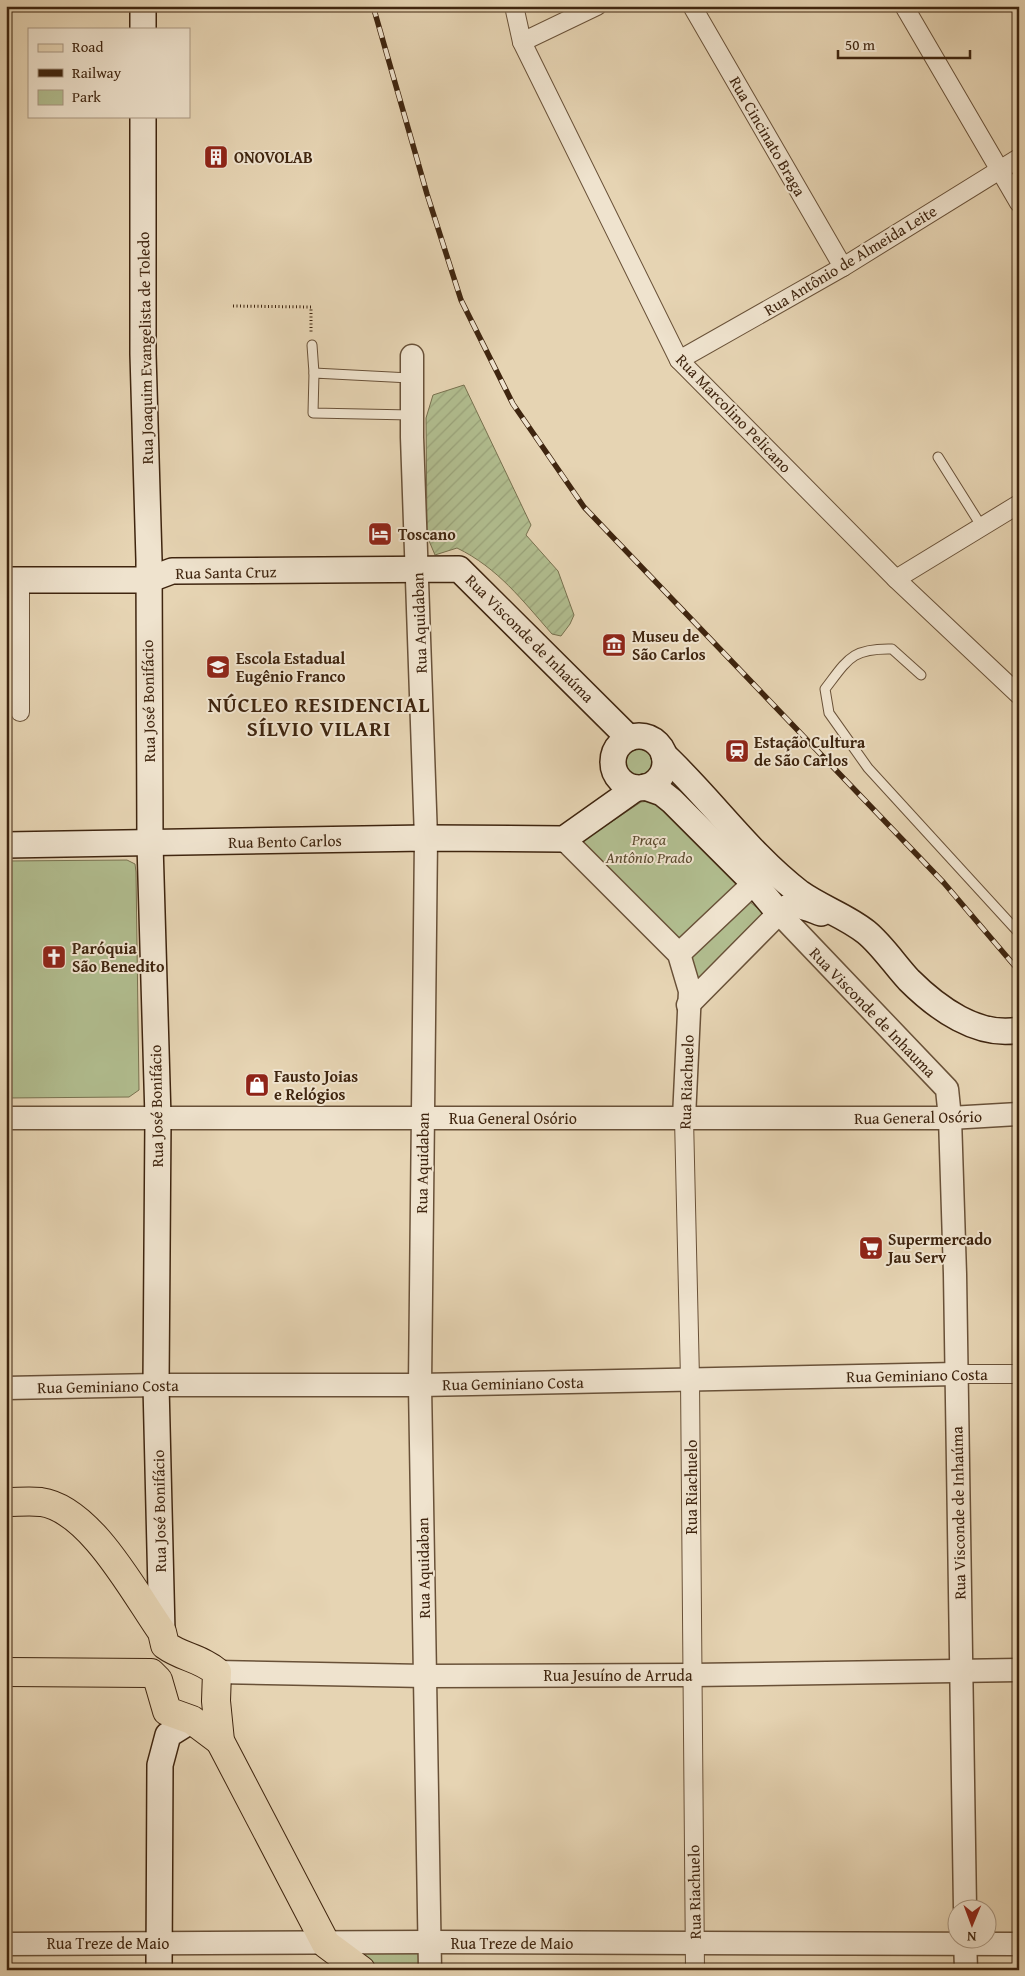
<svg xmlns="http://www.w3.org/2000/svg" width="1025" height="1976" font-family="'Gentium Book Plus',serif">
<style>
.green{fill:#b1bd8f;stroke:#78714f}
.garden{fill:url(#garden-furrows);stroke:#78714f}
.lines{fill:none;stroke-linecap:round;stroke-linejoin:round}
.service-casing{stroke:#695138;stroke-width:11}
.minor-casing{stroke:#695138;stroke-width:20}
.tertiary-casing{stroke:#695138;stroke-width:25}
.secondary-casing{stroke:#3f250f;stroke-width:28}
.primary-casing{stroke:#3f250f;stroke-width:30}
.path{stroke:#3f250f;stroke-width:3;stroke-dasharray:1 2.5;stroke-linecap:butt}
.service{stroke:#efe3ce;stroke-width:9}
.minor{stroke:#efe3ce;stroke-width:18}
.tertiary{stroke:#efe3ce;stroke-width:22}
.secondary{stroke:#efe3ce;stroke-width:25}
.primary{stroke:#e6d4b3;stroke-width:28}
.rail-casing{stroke:#3f250f;stroke-width:5.5}
.rail{stroke:#efe3ce;stroke-width:4;stroke-dasharray:11;stroke-linecap:butt}
.labels{text-anchor:middle;dominant-baseline:central;stroke-width:4;stroke-linejoin:round;paint-order:stroke}
.street-label{font-size:16px;fill:#3f250f;stroke:#efe3ce}
.poi-label{font-size:16px;font-weight:bold;fill:#3f250f;stroke:#efe3ce;text-anchor:start}
.park-label{font-size:16px;font-style:italic;fill:#5c4b2f;stroke:#efe3ce}
.district-label{font-size:21px;font-weight:bold;letter-spacing:1px;fill:#3f250f;stroke:#efe3ce}
</style>
<defs>
<pattern id="garden-furrows" width="10" height="10" patternUnits="userSpaceOnUse" patternTransform="scale(1.25)"><rect width="10" height="10" fill="#b1bd8f"/><path d="M-1 1l2-2M0 10L10 0M9 11l2-2" fill="none" stroke="#99a27a"/></pattern>
</defs>
<rect width="100%" height="100%" fill="#e6d4b3"/>
<filter id="stains"><feTurbulence type="fractalNoise" baseFrequency=".004" numOctaves="4"/><feColorMatrix values="0 0 0 0 .2 0 0 0 0 .09 0 0 0 0 .02 0 0 0 .5 -.17"/></filter>
<radialGradient id="worn" r=".72"><stop offset=".6" stop-color="#630" stop-opacity="0"/><stop offset="1" stop-color="#630" stop-opacity=".3"/></radialGradient>
<!-- green -->
<g class="green">
<circle cx="639" cy="763" r="14"/>
<path d="M649,801L660,804L740,881L678,941L676,936L583,841L641,802Z"/>
<path d="M127,860L135,864L136,872L139,1090L129,1097L6,1098V861Z"/>
<path d="M750,902L768,917L695,991L690,959Z"/>
<path d="M428,1942L430,1970H361L326,1944Z"/>
</g>
<!-- garden -->
<path class="garden" d="M464,385L531,525L526,535L558,571L574,615L570,624L561,636L552,634C522,600 498,568 457,548L435,555L427,536L426,418L433,395Z"/>
<g class="lines">
<defs>
<g id="service">
<path d="M312,345L314,373"/>
<path d="M410,378L314,373L313,413L411,415"/>
<path d="M938,457L982,527"/>
<path d="M921,675L892,649C852,648 848,659 825,689L829,713L868,768L1019,933"/>
</g>
<g id="minor">
<path d="M514,6L522,42L679,360L896,579L1019,695"/>
<path d="M692,6L843,267"/>
<path d="M904,6L1019,203"/>
<path d="M522,42L597,6"/>
<path d="M679,360L843,267L1019,158"/>
<path d="M896,579L1019,504"/>
<path d="M20,580V712"/>
<path d="M684,1118L690,1379L695,1970"/>
<path d="M956,1374H1019"/>
</g>
<g id="tertiary">
<path d="M412,356V437L426,838L420,1385L430,1970"/>
<path d="M564,839L679,954L690,991L684,1118"/>
<path d="M679,954L754,883"/>
<path d="M688,1005L779,913L947,1089L950,1118L955,1274L965,1908"/>
<path d="M6,1118H950L1019,1114"/>
<path d="M6,1388L156,1385H420L956,1374"/>
<path d="M217,1672L425,1676L692,1675L1019,1670"/>
<path d="M965,1938L966,1970"/>
<path d="M6,1944L428,1942L1019,1944"/>
</g>
<g id="secondary">
<path d="M143,6V29"/>
<path d="M143,116V354L149,560L150,844L158,1118L156,1385L162,1632"/>
<path d="M6,580H148L172,571L459,569L629,738"/>
<circle cx="639" cy="762" r="26"/>
<path d="M664,755C711,799 749,854 800,893C821,908 846,916 866,932C882,945 895,965 909,980C937,1008 978,1038 1019,1030"/>
<path d="M645,787L662,793L672,801L754,883L779,913C793,900 805,907 821,913"/>
<path d="M6,845L426,838L564,839L636,788"/>
<path d="M159,1970L160,1765L168,1735L192,1720"/>
</g>
<g id="primary">
<path d="M6,1502C18,1502 30,1501 41,1502C91,1509 135,1594 162,1632L165,1645C183,1658 199,1657 217,1672L216,1701L220,1741L326,1944L361,1970"/>
<path d="M6,1672L151,1673L158,1680L167,1711L192,1720L220,1741"/>
</g>
</defs>
<!-- service casing -->
<use href="#service" class="service-casing"/>
<!-- minor casing -->
<use href="#minor" class="minor-casing"/>
<!-- tertiary casing -->
<use href="#tertiary" class="tertiary-casing"/>
<!-- secondary casing -->
<use href="#secondary" class="secondary-casing"/>
<!-- primary casing -->
<use href="#primary" class="primary-casing"/>
<!-- path -->
<path class="path" d="M233,306L311,307V334"/>
<!-- service -->
<use href="#service" class="service"/>
<!-- minor -->
<use href="#minor" class="minor"/>
<!-- tertiary -->
<use href="#tertiary" class="tertiary"/>
<!-- secondary -->
<use href="#secondary" class="secondary"/>
<!-- primary -->
<use href="#primary" class="primary"/>
<defs>
<path id="rail" d="M373,6L427,194L461,300L513,404L584,507L944,883L1019,971"/>
</defs>
<!-- rail casing -->
<use href="#rail" class="rail-casing"/>
<!-- rail -->
<use href="#rail" class="rail"/>
</g>
<!-- icons -->
<defs>
<symbol id="building-square" viewBox="-11 -11 22 22"><rect x="-9" y="-9" width="18" height="18" rx="4" fill="#8f2418" stroke="#efe3ce"/><path d="M-4-6H4V6H1V3H-1V6H-4ZM-2.5-4.3h1.7v1.8h-1.7ZM.8-4.3h1.7v1.8H.8ZM-2.5-1h1.7V.8h-1.7ZM.8-1h1.7V.8H.8Z" fill="#fff"/></symbol>
<symbol id="hotel-square" viewBox="-11 -11 22 22"><rect x="-9" y="-9" width="18" height="18" rx="4" fill="#8f2418" stroke="#efe3ce"/><path d="M-6-4.5h1.5V1H6V5H4.5V3h-9V5H-6ZM-4 0a1.8 1.8 0 1 1 3.6 0ZM.5 0V-2.5h3Q6-2.5 6 0Z" fill="#fff"/></symbol>
<symbol id="museum-square" viewBox="-11 -11 22 22"><rect x="-9" y="-9" width="18" height="18" rx="4" fill="#8f2418" stroke="#efe3ce"/><path d="M0-6L6-3V-2H-6V-3ZM-5-1h2V3h-2ZM-1-1h2V3h-2ZM3-1h2V3H3ZM-6 4H6V6H-6Z" fill="#fff"/></symbol>
<symbol id="school-square" viewBox="-11 -11 22 22"><rect x="-9" y="-9" width="18" height="18" rx="4" fill="#8f2418" stroke="#efe3ce"/><path d="M0-5L7-2L0 1L-7-2ZM-4 1L0 2.5L4 1V4Q0 6-4 4Z" fill="#fff"/></symbol>
<symbol id="station-square" viewBox="-11 -11 22 22"><rect x="-9" y="-9" width="18" height="18" rx="4" fill="#8f2418" stroke="#efe3ce"/><path d="M-3-6H3Q5-6 5-4V2Q5 4 3 4L4.5 6H3L1.5 4h-3L-3 6H-4.5L-3 4Q-5 4-5 2V-4Q-5-6-3-6ZM-3.5-4v3h7v-3ZM-3.5 1v1.5H-2V1ZM2 1v1.5H3.5V1Z" fill="#fff"/></symbol>
<symbol id="church-square" viewBox="-11 -11 22 22"><rect x="-9" y="-9" width="18" height="18" rx="4" fill="#8f2418" stroke="#efe3ce"/><path d="M-1.2-6h2.4v3.5h3.3v2.4h-3.3V6h-2.4V-.1h-3.3v-2.4h3.3Z" fill="#fff"/></symbol>
<symbol id="shop-square" viewBox="-11 -11 22 22"><rect x="-9" y="-9" width="18" height="18" rx="4" fill="#8f2418" stroke="#efe3ce"/><path d="M-5-2.5h2.3a2.7 3.5 0 0 1 5.4 0H5L5.5 6h-11ZM-1.5-2.5h3a1.5 2.3 0 0 0-3 0Z" fill="#fff"/></symbol>
<symbol id="supermarket-square" viewBox="-11 -11 22 22"><rect x="-9" y="-9" width="18" height="18" rx="4" fill="#8f2418" stroke="#efe3ce"/><path d="M-6-5.5h2.5l.6 2H6L4.5 2H-2.5L-4.4-4H-6ZM-1.5 3.2a1.3 1.3 0 1 0 .1 0ZM3 3.2a1.3 1.3 0 1 0 .1 0Z" fill="#fff"/></symbol>
</defs>
<g fill-rule="evenodd">
<use href="#building-square" x="202" y="143" width="28" height="28"/>
<use href="#hotel-square" x="366" y="520" width="28" height="28"/>
<use href="#museum-square" x="600" y="631" width="28" height="28"/>
<use href="#school-square" x="204" y="653" width="28" height="28"/>
<use href="#station-square" x="723" y="737" width="28" height="28"/>
<use href="#church-square" x="40" y="943" width="28" height="28"/>
<use href="#shop-square" x="243" y="1071" width="28" height="28"/>
<use href="#supermarket-square" x="857" y="1234" width="28" height="28"/>
</g>
<g class="labels">
<!-- street labels -->
<g class="street-label">
<text transform="translate(768 136) rotate(60)">Rua Cincinato Braga</text>
<text transform="translate(850 260) rotate(-31)">Rua Antônio de Almeida Leite</text>
<text transform="translate(145 348) rotate(-91)">Rua Joaquim Evangelista de Toledo</text>
<text transform="translate(734 413) rotate(46)">Rua Marcolino Pelicano</text>
<text transform="translate(226 572) rotate(-1)">Rua Santa Cruz</text>
<text transform="translate(419 623) rotate(-92)">Rua Aquidaban</text>
<text transform="translate(530 638) rotate(45)">Rua Visconde de Inhaúma</text>
<text transform="translate(148 701) rotate(-91)">Rua José Bonifácio</text>
<text transform="translate(285 841) rotate(-1)">Rua Bento Carlos</text>
<text transform="translate(873 1012) rotate(46)">Rua Visconde de Inhauma</text>
<text transform="translate(686 1082) rotate(-88)">Rua Riachuelo</text>
<text transform="translate(156 1106) rotate(-91)">Rua José Bonifácio</text>
<text transform="translate(918 1117) rotate(-1)">Rua General Osório</text>
<text x="513" y="1118">Rua General Osório</text>
<text transform="translate(422 1163) rotate(-89)">Rua Aquidaban</text>
<text transform="translate(917 1375) rotate(-1)">Rua Geminiano Costa</text>
<text transform="translate(513 1383) rotate(-1)">Rua Geminiano Costa</text>
<text transform="translate(108 1386) rotate(-1)">Rua Geminiano Costa</text>
<text transform="translate(691 1487) rotate(-90)">Rua Riachuelo</text>
<text transform="translate(159 1511) rotate(-91)">Rua José Bonifácio</text>
<text transform="translate(958 1513) rotate(-91)">Rua Visconde de Inhaúma</text>
<text transform="translate(423 1568) rotate(-91)">Rua Aquidaban</text>
<text x="618" y="1675">Rua Jesuíno de Arruda</text>
<text transform="translate(694 1892) rotate(-91)">Rua Riachuelo</text>
<text x="108" y="1943">Rua Treze de Maio</text>
<text x="512" y="1943">Rua Treze de Maio</text>
</g>
<!-- poi labels -->
<g class="poi-label">
<text x="234" y="157">ONOVOLAB</text>
<text x="398" y="534">Toscano</text>
<text x="632" y="636">Museu de<tspan x="632" dy="18">São Carlos</tspan></text>
<text x="236" y="658">Escola Estadual<tspan x="236" dy="18">Eugênio Franco</tspan></text>
<text x="754" y="742">Estação Cultura<tspan x="754" dy="18">de São Carlos</tspan></text>
<text x="72" y="948">Paróquia<tspan x="72" dy="18">São Benedito</tspan></text>
<text x="274" y="1076">Fausto Joias<tspan x="274" dy="18">e Relógios</tspan></text>
<text x="888" y="1239">Supermercado<tspan x="888" dy="18">Jau Serv</tspan></text>
</g>
<!-- park labels -->
<g class="park-label">
<text x="649" y="839">Praça<tspan x="649" dy="18">Antônio Prado</tspan></text>
</g>
<!-- district labels -->
<g class="district-label">
<text x="319" y="704">NÚCLEO RESIDENCIAL<tspan x="319" dy="24">SÍLVIO VILARI</tspan></text>
</g>
</g>
<!-- margin -->
<rect width="1025" height="1976" fill="none" stroke="#e6d4b3" stroke-width="25"/>
<rect x="8" y="8" width="1010" height="1961" fill="none" stroke="#3f250f" stroke-width="2.5"/>
<rect x="12" y="12" width="1000" height="1951" fill="none" stroke="#3f250f"/>
<!-- legend -->
<rect x="28" y="28" width="162" height="90" fill="#efe3ce" stroke="#a99782"/>
<rect x="38" y="44" width="25" height="8" fill="#e6d4b3" stroke="#a99782"/>
<text x="72" y="52" font-size="15" fill="#3f250f">Road</text>
<rect x="38" y="69" width="25" height="8" fill="#3f250f" stroke="#a99782"/>
<text x="72" y="78" font-size="15" fill="#3f250f">Railway</text>
<rect x="38" y="90" width="25" height="15" fill="#b1bd8f" stroke="#a99782"/>
<text x="72" y="102" font-size="15" fill="#3f250f">Park</text>
<!-- north arrow -->
<g transform="translate(972 1924) rotate(181)"><circle r="24" fill="#efe3ce" stroke="#a99782"/>
<path d="M0-4L9 19L0 12L-9 19Z" fill="#8f2418"/>
<text y="-8" font-size="14" font-weight="bold" text-anchor="middle" fill="#3f250f">N</text>
</g>
<!-- scale -->
<path d="M838 50v8h132v-8" fill="none" stroke="#3f250f" stroke-width="2.5"/>
<text x="845" y="50" font-size="15" fill="#3f250f" stroke="#efe3ce" stroke-width="4" paint-order="stroke">50 m</text>
<rect width="100%" height="100%" filter="url(#stains)"/>
<rect width="100%" height="100%" fill="url(#worn)"/>
</svg>
